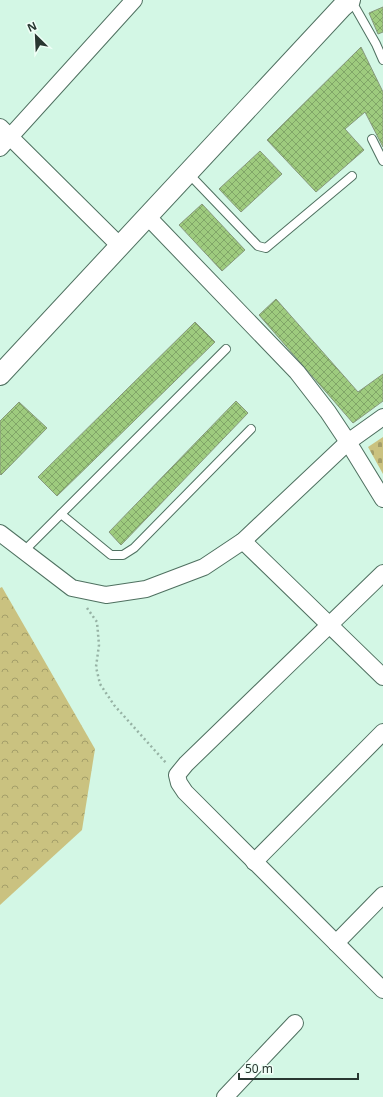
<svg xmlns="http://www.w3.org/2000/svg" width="383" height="1097" font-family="'Noto Sans',sans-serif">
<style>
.forest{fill:url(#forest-crowns)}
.cemetery{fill:url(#cemetery-stones)}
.building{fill:url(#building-cross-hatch);stroke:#87987d}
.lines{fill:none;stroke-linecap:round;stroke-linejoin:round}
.service-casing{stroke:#4f7060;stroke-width:10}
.minor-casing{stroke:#4f7060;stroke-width:18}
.tertiary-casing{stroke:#4f7060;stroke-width:22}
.path{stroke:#96b2a4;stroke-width:2.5;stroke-dasharray:2 3;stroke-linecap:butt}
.service{stroke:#fff;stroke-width:8}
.minor{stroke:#fff;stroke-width:16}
.tertiary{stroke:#fff;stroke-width:20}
</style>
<defs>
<pattern id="forest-crowns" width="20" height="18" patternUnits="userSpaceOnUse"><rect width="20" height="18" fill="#cac280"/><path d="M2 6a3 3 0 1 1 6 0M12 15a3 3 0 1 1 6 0" fill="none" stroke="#a49e69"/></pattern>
<pattern id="cemetery-stones" width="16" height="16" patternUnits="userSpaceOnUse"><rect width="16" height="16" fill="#cac280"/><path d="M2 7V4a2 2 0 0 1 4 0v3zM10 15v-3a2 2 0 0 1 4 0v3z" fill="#a49e69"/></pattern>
<pattern id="building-cross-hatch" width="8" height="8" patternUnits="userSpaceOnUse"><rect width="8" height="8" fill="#9ecb7e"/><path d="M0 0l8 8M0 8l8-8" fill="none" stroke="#81a668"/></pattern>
</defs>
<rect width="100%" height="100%" fill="#d3f7e5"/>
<!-- forest -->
<path class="forest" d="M2,587L95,749L82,830L0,905V588Z"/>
<!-- cemetery -->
<path class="cemetery" d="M383,437V474L368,447Z"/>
<!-- building -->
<g class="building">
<path d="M383,7V32L378,34L369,13Z"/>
<path d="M361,47L383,92V147L365,112L345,129L364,150L316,192L267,140Z"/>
<path d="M260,151L282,174L241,212L219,189Z"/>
<path d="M202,204L245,250L222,271L179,225Z"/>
<path d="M276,299L358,392L383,374V401L353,423L259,315Z"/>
<path d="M195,322L215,342L57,496L38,477Z"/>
<path d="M236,401L248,413L121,545L109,532Z"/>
<path d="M19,402L47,428L1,475L0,474V421Z"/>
</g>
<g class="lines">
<defs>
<g id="service">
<path d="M351,0L376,44L383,60"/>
<path d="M372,139L383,161"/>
<path d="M188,173L258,246L266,248L352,176"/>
<path d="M61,514L111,555H123L134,548L251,429"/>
<path d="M24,551L226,349"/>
</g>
<g id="minor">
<path d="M0,127L120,246"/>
<path d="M0,148L134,0"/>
<path d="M147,216L297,372L328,412L348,442L383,499"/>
<path d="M0,533L72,588L106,595L146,589L204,567L243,541L348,442L383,417"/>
<path d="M243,541L383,677"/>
<path d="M383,573L186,764L177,775L179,783L185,792L383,990"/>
<path d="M254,862L383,732"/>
<path d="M336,943L383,895"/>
<path d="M225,1097L295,1023"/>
</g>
<path id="tertiary" d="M0,375L342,7L350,0"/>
</defs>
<!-- service casing -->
<use href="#service" class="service-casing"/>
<!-- minor casing -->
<use href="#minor" class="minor-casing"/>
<!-- tertiary casing -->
<use href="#tertiary" class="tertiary-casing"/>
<!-- path -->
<path class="path" d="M87,608L97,622L99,645L96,667L100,684L114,705L167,764"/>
<!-- service -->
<use href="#service" class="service"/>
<!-- minor -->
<use href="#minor" class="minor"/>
<!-- tertiary -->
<use href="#tertiary" class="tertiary"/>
</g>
<!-- north arrow -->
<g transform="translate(36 36) rotate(336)" stroke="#f0fff7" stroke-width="3" paint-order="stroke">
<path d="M0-3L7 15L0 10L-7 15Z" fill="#293731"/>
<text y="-6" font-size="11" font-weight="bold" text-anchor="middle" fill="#293731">N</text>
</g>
<!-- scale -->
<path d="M239 1073v6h119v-6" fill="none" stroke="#293731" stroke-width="2"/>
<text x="245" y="1073" font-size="12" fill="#293731" stroke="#f0fff7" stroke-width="3" paint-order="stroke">50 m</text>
</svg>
